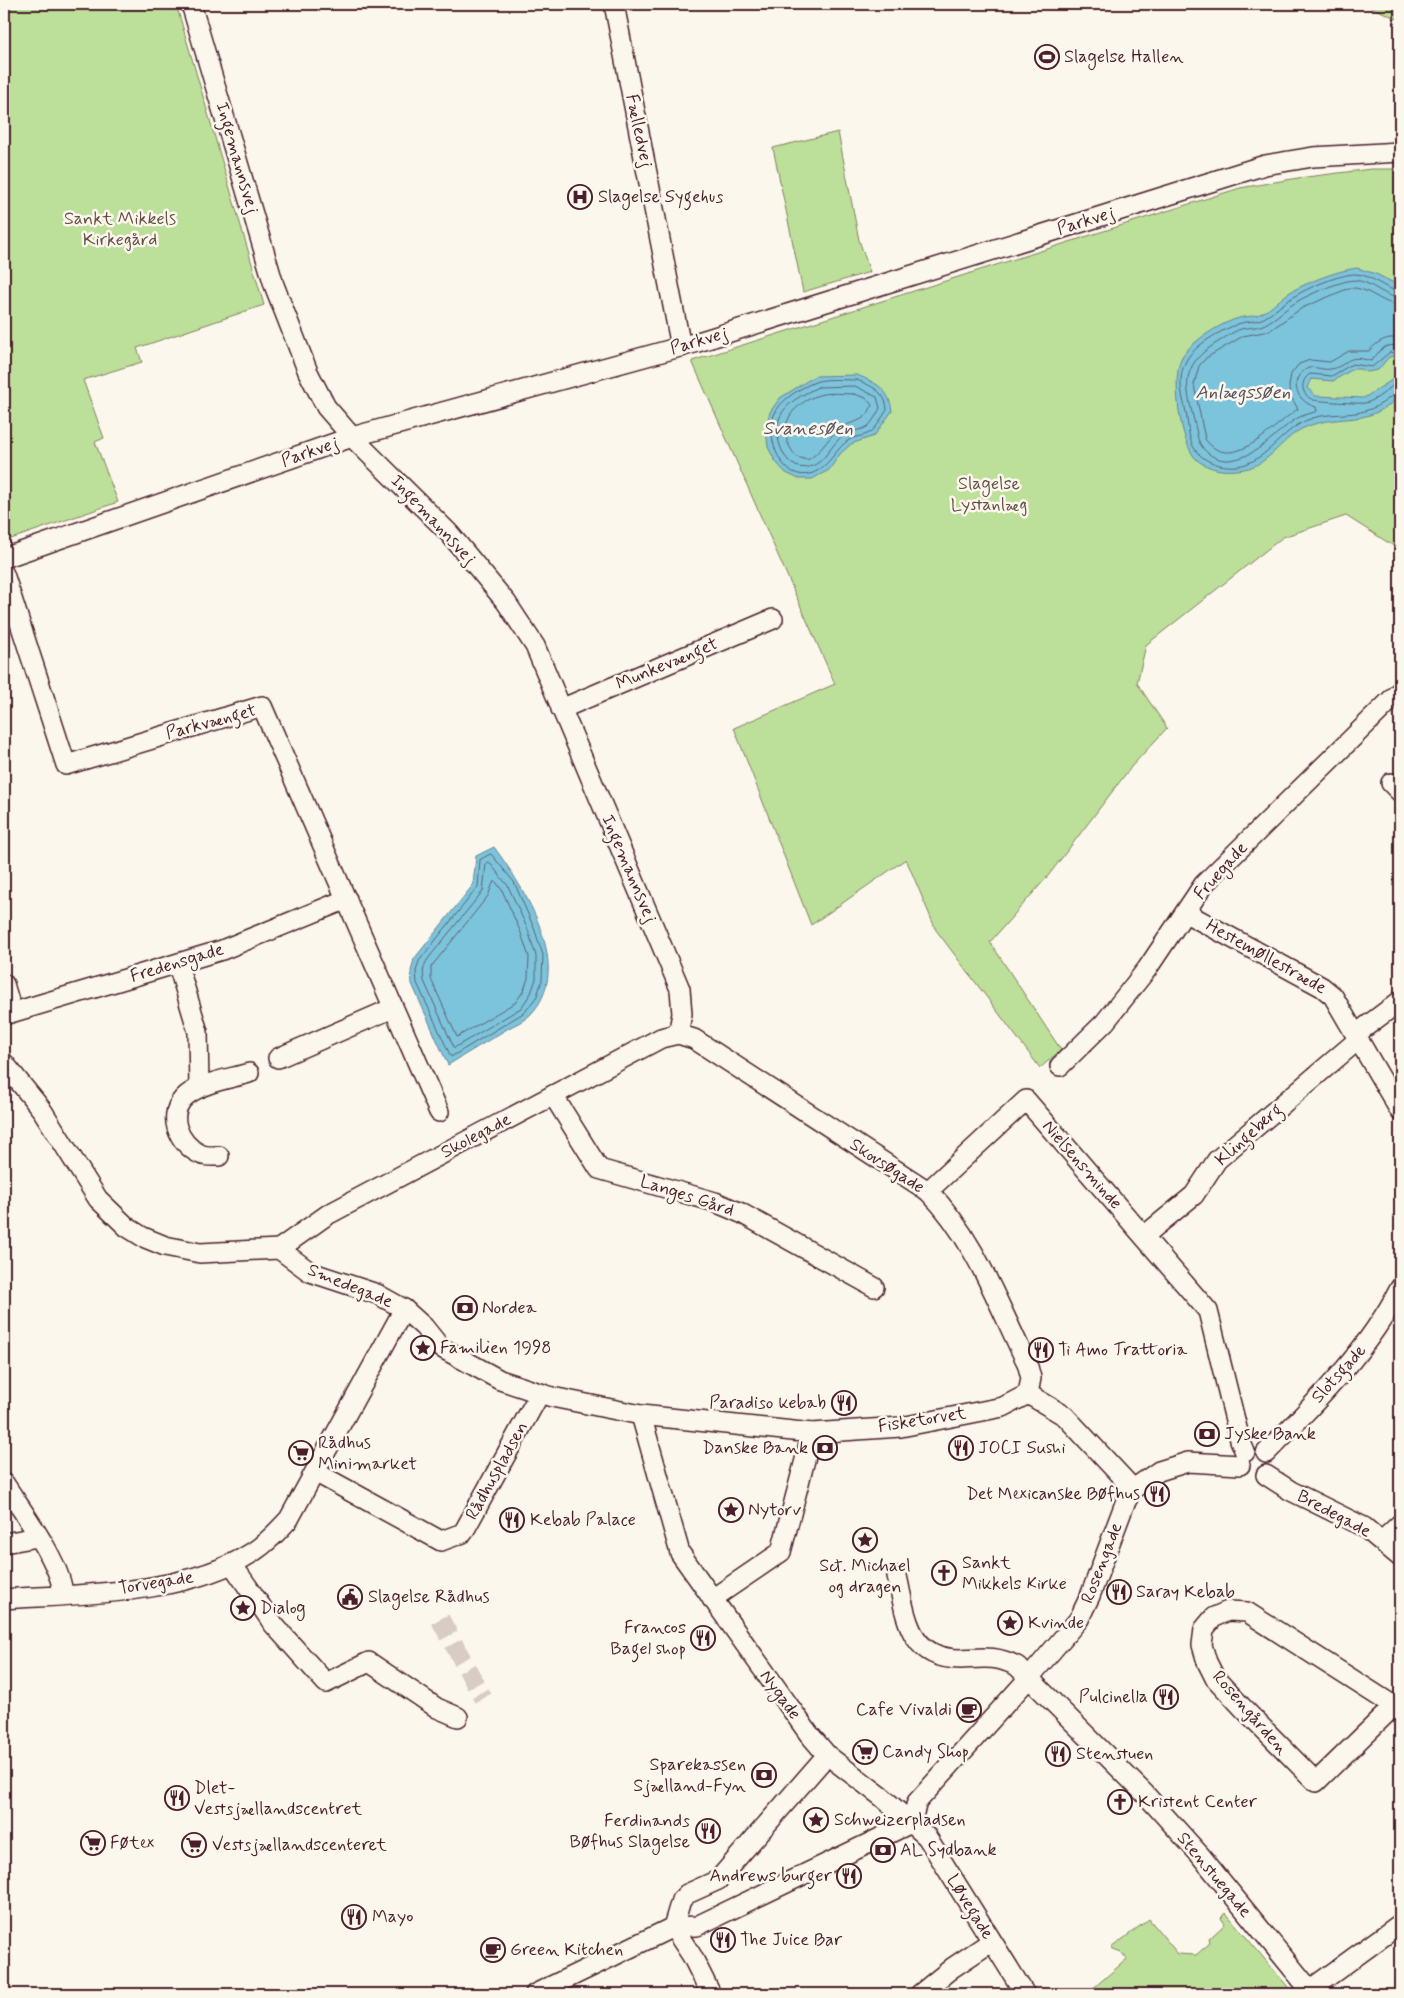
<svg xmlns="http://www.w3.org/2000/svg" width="1404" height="1998" font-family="Mynerve,sans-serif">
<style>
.green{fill:#bcdf99;stroke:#837f62}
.water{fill:#7bc4db;stroke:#678295;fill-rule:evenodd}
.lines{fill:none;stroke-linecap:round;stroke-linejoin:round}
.shore{stroke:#5e6171;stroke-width:1}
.minor-tunnel{stroke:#d8ccc5;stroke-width:19;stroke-dasharray:19 9;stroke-linecap:butt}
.minor-casing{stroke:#4a1f2b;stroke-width:22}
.minor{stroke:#fbf7ec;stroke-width:19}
.labels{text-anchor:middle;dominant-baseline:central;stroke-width:5;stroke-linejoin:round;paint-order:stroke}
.poi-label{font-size:18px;fill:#4a1f2b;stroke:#fbf7ec;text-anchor:start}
.street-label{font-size:18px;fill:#4a1f2b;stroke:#fbf7ec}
.park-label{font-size:18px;fill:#664f46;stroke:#fbf7ec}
.water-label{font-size:19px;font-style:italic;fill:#595160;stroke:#fbf7ec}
</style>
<rect width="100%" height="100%" fill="#fbf7ec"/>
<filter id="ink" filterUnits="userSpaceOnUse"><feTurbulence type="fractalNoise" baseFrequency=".02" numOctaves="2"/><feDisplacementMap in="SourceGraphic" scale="10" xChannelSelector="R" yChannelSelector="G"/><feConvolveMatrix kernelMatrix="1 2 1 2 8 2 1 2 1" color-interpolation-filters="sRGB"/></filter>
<g filter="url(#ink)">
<!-- green -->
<g class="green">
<path d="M4,4H176L264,305L137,348L142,362L83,380L104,438L95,442L118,502L11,539L6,527L4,528Z"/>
<path d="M1364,4H1400V20Z"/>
<path d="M838,132L859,240L870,272L803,292L773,148Z"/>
<path d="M1371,169H1400V550L1346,516L1283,537L1146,645L1137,683L1167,728L1131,767L1048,876L990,942L1061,1050L1040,1068L936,930L906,859L811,925L734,728L835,684L692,361L1240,188L1298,178Z"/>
<path d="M1226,1913L1288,1987L1278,1994H1092L1090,1991L1127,1959L1121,1952L1111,1948L1149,1919L1178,1954L1196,1955L1210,1943L1209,1939L1225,1924L1221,1918Z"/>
</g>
<!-- water -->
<g class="water">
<path d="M1357,268L1376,274L1400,286V395C1368,429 1342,412 1306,427C1283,436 1270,465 1244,469C1228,472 1211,471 1197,460C1180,445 1170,374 1183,355C1194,340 1221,323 1239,318C1246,316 1255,317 1262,313C1273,308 1281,297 1292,291C1311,281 1336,271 1357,268ZM1392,356L1400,363L1398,376L1364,398L1316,396L1307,388L1311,379L1333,381L1353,369H1360L1367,372L1378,370L1388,358Z"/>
<path d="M857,375C877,383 889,389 892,411L874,436L851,444L840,454L829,470L812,479H799L786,473L775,461L768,447L766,427L770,412L780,398L815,376Z"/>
<path d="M494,847C524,888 576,968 530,1015C524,1021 514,1025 507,1029C487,1041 468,1053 448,1065L412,984L411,971L414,959L473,885L476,856Z"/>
</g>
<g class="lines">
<!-- shore -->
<g class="shore">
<path d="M1400,291C1385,291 1372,274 1355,274C1341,274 1307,288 1295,296C1284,302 1275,312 1264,318C1256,322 1246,321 1238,324C1222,330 1194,345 1186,361C1177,378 1182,395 1186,412C1188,422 1188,437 1193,446C1202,464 1228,470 1246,464C1268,456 1281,434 1301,423C1334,405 1360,427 1396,392H1400"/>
<path d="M1400,298C1381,297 1368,276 1347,281C1332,285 1312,293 1298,301C1287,307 1278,317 1267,323C1259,328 1249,327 1241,329C1232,332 1223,339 1215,344C1174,370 1189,394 1197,434C1199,449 1213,461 1229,460C1258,457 1273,434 1296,419C1302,415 1310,414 1317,411L1316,407C1299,403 1287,382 1305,370C1312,364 1322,371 1331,369C1351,365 1344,353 1371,361C1379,352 1386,340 1400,348"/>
<path d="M1400,305C1381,305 1369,286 1349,288L1302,308L1269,331L1243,336L1233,342L1206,358L1199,366L1194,385L1205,439C1232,476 1274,424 1298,409L1290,395L1289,386L1291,374L1299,364L1310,360L1330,362L1349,351H1369C1377,342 1387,335 1400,339"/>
<path d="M1400,355L1390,352L1372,367L1352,364L1332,376L1310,374C1299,381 1301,396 1314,400C1317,401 1362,404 1365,403C1377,401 1390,387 1400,380"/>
<path d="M857,380C872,386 886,392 887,410C882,417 877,427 871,432C863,437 853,436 846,442C834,452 828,467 813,473C782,484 765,438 774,415C780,400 800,388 815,382C826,378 845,380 857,380Z"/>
<path d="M818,387L855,386L877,397L880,408C877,414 872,423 867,427C861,431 851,430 845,434C831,443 826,463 809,467C784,473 772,435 780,417C786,402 804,394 818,387Z"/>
<path d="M854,394L866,398L872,405C865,425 852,419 838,430C827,439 820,454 807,460L797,457C774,432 788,405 819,395C829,392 844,394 854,394Z"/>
<path d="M491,854L514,882L534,928L543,955L542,980L537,996L525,1012L451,1057L417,983L416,971L419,961L478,887L480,860Z"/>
<path d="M489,862L508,886L528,930L536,956V979L531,993L521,1008L454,1048L424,981C422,969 424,964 431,955L483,891L486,864Z"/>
<path d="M496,882L502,890L521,933L529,957L528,978L524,990L516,1002L457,1037L431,979V967L488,896L493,883Z"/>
</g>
<!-- minor-tunnel -->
<path class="minor-tunnel" d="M440,1619L483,1698"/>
<defs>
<g id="minor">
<path d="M191,4L274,285L308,372L326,407L352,437L449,533L506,602L535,646L680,989L682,1014L678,1034"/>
<path d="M614,4L681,347"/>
<path d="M4,558L352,437L698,342L1265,165L1313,157L1400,152"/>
<path d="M4,574L66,765L262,706L439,1112"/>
<path d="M561,709L773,619"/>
<path d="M1391,783L1400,792"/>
<path d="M1186,913L1322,987L1333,996L1400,1111"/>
<path d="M178,965L198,1032L199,1088"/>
<path d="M4,984L12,1011"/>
<path d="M4,1015L222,950L347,899"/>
<path d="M1356,1034L1400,1001"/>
<path d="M278,1058L393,1008"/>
<path d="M4,1063L42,1110L98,1199L127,1227L143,1237L165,1246L200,1253L279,1249L310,1272L377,1294L404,1309L424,1327L440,1347L500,1380L552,1397L641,1415L812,1433L901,1427L1003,1407L1028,1394"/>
<path d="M1060,1066L1105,1022L1147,969L1204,884L1400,691"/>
<path d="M553,1095L599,1169L715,1202L741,1213L874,1287"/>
<path d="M219,1156C213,1156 206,1157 200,1154C178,1144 165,1113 187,1095C204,1082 229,1079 249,1073"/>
<path d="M928,1191L1026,1100L1208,1311L1240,1440L1245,1452"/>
<path d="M1144,1236L1194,1195L1217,1160L1359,1039"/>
<path d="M279,1249L327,1215L661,1038L678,1034L694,1039L928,1191C975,1238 998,1305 1027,1363L1031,1378L1028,1394"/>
<path d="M1028,1394L1065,1416L1133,1489"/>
<path d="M641,1415L680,1553L809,1734L827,1755L882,1797L927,1837L1025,1994"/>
<path d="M1266,1453C1316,1402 1367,1352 1400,1288"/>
<path d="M315,1472L441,1541L463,1533L540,1393"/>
<path d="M1266,1475L1291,1491L1364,1527L1400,1557"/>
<path d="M4,1483C22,1511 62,1564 63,1595"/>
<path d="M1382,1541L1400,1524"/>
<path d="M4,1543L38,1537"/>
<path d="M232,1564L274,1625L326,1683L369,1662L437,1708L458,1717"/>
<path d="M897,1576C906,1615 908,1659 960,1659C983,1658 995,1655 1017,1666L1145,1794L1200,1855L1310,1990"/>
<path d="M4,1599C80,1594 187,1595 253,1552C267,1543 278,1531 289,1519L404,1309"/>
<path d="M712,1599L781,1552L812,1433"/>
<path d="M1394,1706L1316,1782L1243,1708L1215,1678L1207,1662L1202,1645L1204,1629L1214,1617L1228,1611L1247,1612L1394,1706L1400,1711"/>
<path d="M911,1823L917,1802L1028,1679L1079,1619L1090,1596L1125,1503L1133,1489L1159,1471L1188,1462L1240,1465"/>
<path d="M673,1927L681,1900L687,1894L718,1880L827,1755"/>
<path d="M673,1927L692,1956L711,1994"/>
<path d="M535,1994L673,1927L697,1926L703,1923L911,1823"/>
<path d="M920,1994L952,1968L991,1942"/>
<path d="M1304,1994L1400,1924"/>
</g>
</defs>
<!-- minor casing -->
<use href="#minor" class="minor-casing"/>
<!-- minor -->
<use href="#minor" class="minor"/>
</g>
</g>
<!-- icons -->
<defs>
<symbol id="stadium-ring" viewBox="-11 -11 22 22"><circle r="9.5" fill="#fbf7ec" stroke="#4a1f2b" stroke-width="1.5"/><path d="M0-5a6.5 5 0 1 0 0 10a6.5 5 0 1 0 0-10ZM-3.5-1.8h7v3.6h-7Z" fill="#4a1f2b"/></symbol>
<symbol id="hospital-ring" viewBox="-11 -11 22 22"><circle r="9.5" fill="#fbf7ec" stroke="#4a1f2b" stroke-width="1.5"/><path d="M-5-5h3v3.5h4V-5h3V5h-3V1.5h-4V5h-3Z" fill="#4a1f2b"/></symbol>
<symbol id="bank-ring" viewBox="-11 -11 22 22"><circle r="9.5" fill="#fbf7ec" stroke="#4a1f2b" stroke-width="1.5"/><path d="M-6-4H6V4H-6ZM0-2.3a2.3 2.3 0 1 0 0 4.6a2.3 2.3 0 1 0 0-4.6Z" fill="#4a1f2b"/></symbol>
<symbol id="sight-ring" viewBox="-11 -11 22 22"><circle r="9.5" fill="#fbf7ec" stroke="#4a1f2b" stroke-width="1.5"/><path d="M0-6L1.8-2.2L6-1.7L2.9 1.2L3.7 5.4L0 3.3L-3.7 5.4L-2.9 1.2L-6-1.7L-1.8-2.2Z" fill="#4a1f2b"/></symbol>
<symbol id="restaurant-ring" viewBox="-11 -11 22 22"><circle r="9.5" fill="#fbf7ec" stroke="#4a1f2b" stroke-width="1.5"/><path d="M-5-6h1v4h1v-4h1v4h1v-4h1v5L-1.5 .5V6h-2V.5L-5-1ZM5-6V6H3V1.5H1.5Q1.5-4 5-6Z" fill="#4a1f2b"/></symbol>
<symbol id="supermarket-ring" viewBox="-11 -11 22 22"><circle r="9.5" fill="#fbf7ec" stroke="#4a1f2b" stroke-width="1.5"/><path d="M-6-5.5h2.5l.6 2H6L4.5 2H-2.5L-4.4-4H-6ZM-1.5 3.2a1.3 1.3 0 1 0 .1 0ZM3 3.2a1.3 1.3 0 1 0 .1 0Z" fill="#4a1f2b"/></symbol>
<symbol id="church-ring" viewBox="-11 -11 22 22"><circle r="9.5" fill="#fbf7ec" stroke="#4a1f2b" stroke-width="1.5"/><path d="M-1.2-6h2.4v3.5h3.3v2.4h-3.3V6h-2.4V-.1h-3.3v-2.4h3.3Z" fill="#4a1f2b"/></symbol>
<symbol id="civic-ring" viewBox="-11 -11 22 22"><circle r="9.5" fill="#fbf7ec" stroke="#4a1f2b" stroke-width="1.5"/><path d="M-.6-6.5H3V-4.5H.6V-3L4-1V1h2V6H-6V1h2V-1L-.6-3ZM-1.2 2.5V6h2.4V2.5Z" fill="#4a1f2b"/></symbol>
<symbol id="cafe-ring" viewBox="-11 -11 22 22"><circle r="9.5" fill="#fbf7ec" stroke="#4a1f2b" stroke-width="1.5"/><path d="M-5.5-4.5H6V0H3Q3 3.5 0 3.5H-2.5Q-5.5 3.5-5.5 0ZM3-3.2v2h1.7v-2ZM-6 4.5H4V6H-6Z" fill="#4a1f2b"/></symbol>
</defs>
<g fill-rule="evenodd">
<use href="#stadium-ring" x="1033" y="43" width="28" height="28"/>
<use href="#hospital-ring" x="566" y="183" width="28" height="28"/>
<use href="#bank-ring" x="451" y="1294" width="28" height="28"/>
<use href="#sight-ring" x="409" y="1334" width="28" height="28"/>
<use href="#restaurant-ring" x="1027" y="1336" width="28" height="28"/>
<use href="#restaurant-ring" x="830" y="1389" width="28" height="28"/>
<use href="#bank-ring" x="1193" y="1420" width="28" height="28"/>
<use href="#bank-ring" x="811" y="1434" width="28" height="28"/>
<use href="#restaurant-ring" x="947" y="1434" width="28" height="28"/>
<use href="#supermarket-ring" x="287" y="1439" width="28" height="28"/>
<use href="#restaurant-ring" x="1143" y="1480" width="28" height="28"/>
<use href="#sight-ring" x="717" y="1496" width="28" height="28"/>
<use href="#restaurant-ring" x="498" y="1506" width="28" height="28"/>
<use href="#sight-ring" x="851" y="1526" width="28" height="28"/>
<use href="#church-ring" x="930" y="1559" width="28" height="28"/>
<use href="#restaurant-ring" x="1105" y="1578" width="28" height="28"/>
<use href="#civic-ring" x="336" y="1583" width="28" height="28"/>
<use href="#sight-ring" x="229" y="1594" width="28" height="28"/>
<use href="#sight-ring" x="996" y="1609" width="28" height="28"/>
<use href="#restaurant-ring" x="689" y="1624" width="28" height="28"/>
<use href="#restaurant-ring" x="1152" y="1683" width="28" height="28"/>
<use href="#cafe-ring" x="955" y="1696" width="28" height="28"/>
<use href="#supermarket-ring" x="851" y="1738" width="28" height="28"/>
<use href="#restaurant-ring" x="1044" y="1740" width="28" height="28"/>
<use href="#bank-ring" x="750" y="1761" width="28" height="28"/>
<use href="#restaurant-ring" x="163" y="1784" width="28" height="28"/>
<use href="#church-ring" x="1106" y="1788" width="28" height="28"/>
<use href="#sight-ring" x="802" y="1806" width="28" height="28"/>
<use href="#restaurant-ring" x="694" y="1817" width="28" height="28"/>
<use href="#supermarket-ring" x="79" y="1829" width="28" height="28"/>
<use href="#supermarket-ring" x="180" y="1831" width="28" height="28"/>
<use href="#bank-ring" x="869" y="1836" width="28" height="28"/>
<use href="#restaurant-ring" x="835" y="1862" width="28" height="28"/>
<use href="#restaurant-ring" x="340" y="1903" width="28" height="28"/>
<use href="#restaurant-ring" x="709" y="1926" width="28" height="28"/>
<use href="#cafe-ring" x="479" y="1936" width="28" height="28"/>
</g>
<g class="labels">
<!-- poi labels -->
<g class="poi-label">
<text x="1064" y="57">Slagelse Hallen</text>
<text x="598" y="197">Slagelse Sygehus</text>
<text x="482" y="1308">Nordea</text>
<text x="440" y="1348">Familien 1998</text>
<text x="1058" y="1350">Ti Amo Trattoria</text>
<text x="826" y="1403" text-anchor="end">Paradiso kebab</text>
<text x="1224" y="1434">Jyske Bank</text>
<text x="318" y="1443">Rådhus<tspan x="318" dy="21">Minimarket</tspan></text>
<text x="808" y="1448" text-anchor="end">Danske Bank</text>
<text x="978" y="1448">JOCI Sushi</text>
<text x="1140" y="1494" text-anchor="end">Det Mexicanske Bøfhus</text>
<text x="748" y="1510">Nytorv</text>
<text x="530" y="1520">Kebab Palace</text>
<text x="962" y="1563">Sankt<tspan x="962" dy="21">Mikkels Kirke</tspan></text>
<text x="865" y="1566" text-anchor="middle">Sct. Michael<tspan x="865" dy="21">og dragen</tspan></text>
<text x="1136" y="1592">Saray Kebab</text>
<text x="368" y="1597">Slagelse Rådhus</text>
<text x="260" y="1608">Dialog</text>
<text x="1028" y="1623">Kvinde</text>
<text x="686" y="1628" text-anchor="end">Francos<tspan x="686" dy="21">Bagel shop</tspan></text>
<text x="1148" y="1697" text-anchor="end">Pulcinella</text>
<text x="952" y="1710" text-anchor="end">Cafe Vivaldi</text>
<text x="882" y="1752">Candy Shop</text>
<text x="1076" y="1754">Stenstuen</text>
<text x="746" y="1765" text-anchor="end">Sparekassen<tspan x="746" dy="21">Sjælland-Fyn</tspan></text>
<text x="194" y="1788">Dlet-<tspan x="194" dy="21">Vestsjællandscentret</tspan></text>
<text x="1138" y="1802">Kristent Center</text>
<text x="834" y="1820">Schweizerpladsen</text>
<text x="690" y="1821" text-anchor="end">Ferdinands<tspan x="690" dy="21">Bøfhus Slagelse</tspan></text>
<text x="110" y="1843">Føtex</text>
<text x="212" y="1845">Vestsjællandscenteret</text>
<text x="900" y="1850">AL Sydbank</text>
<text x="832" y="1876" text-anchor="end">Andrews burger</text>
<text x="372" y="1917">Mayo</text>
<text x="740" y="1940">The Juice Bar</text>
<text x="510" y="1950">Green Kitchen</text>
</g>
<!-- street labels -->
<g class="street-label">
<text transform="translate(639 131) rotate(78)">Fælledvej</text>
<text transform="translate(237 158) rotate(74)">Ingemannsvej</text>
<text transform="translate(1086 221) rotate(-17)">Parkvej</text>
<text transform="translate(699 341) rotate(-16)">Parkvej</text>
<text transform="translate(310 452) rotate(-19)">Parkvej</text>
<text transform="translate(433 520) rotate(47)">Ingemannsvej</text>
<text transform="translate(667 664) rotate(-23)">Munkevænget</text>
<text transform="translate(211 722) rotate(-15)">Parkvænget</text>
<text transform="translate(629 869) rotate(67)">Ingemannsvej</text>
<text transform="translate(1221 871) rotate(-48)">Fruegade</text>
<text transform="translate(1266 957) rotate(29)">Hestemøllestræde</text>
<text transform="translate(177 963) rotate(-17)">Fredensgade</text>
<text transform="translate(1249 1135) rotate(-42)">Klingeberg</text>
<text transform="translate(476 1136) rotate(-28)">Skolegade</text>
<text transform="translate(1082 1165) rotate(49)">Nielsensminde</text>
<text transform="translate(887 1166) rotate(33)">Skovsøgade</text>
<text transform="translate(687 1196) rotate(18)">Langes Gård</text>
<text transform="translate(350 1286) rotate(22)">Smedegade</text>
<text transform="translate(1339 1374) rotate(-48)">Slotsgade</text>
<text transform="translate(922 1420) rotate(-9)">Fisketorvet</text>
<text transform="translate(497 1471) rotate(-61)">Rådhuspladsen</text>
<text transform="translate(1334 1514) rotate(28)">Bredegade</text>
<text transform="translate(1102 1563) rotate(-69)">Rosengade</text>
<text transform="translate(156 1583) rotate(-9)">Torvegade</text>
<text transform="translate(780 1695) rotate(54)">Nygade</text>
<text transform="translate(1250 1713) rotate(49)">Rosengården</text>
<text transform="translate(1214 1875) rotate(50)">Stenstuegade</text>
<text transform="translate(970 1907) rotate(58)">Løvegade</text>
</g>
<!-- park labels -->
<g class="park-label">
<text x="120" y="219">Sankt Mikkels<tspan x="120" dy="21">Kirkegård</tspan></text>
<text x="989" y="484">Slagelse<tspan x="989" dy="21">Lystanlæg</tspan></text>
</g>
<!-- water labels -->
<g class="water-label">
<text x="1243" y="392">Anlægssøen</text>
<text x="808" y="428">Svanesøen</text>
</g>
</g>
<!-- margin -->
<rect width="1404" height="1998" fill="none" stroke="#fbf7ec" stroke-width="20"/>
<rect x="10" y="10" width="1384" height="1978" fill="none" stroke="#4a1f2b" stroke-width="2" filter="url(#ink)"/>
</svg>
